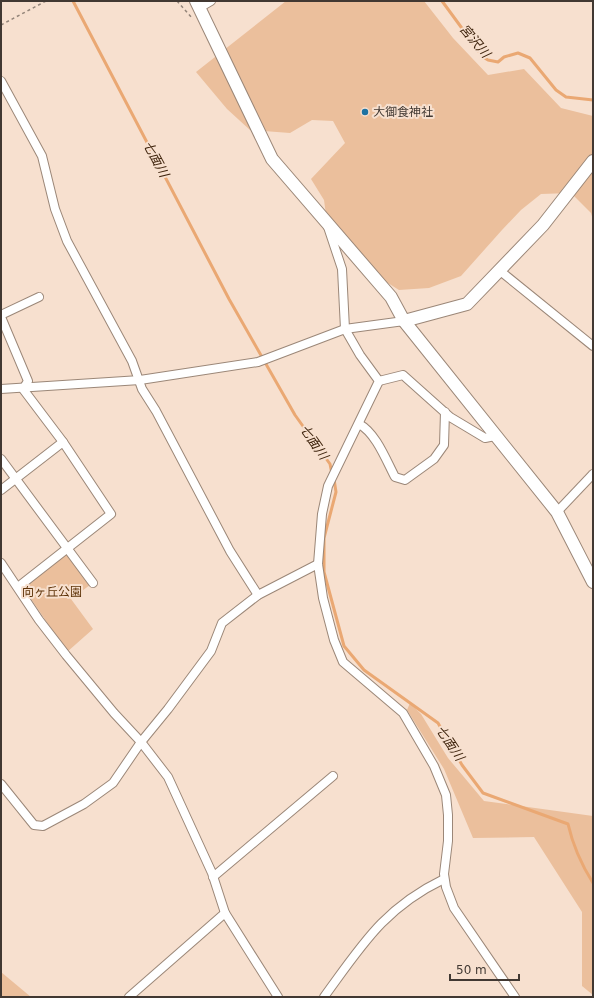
<svg xmlns="http://www.w3.org/2000/svg" width="594" height="998" font-family="'DejaVu Sans','Noto Sans JP',sans-serif">
<style>
.green{fill:#ebbf9c}
.lines{fill:none;stroke-linecap:round;stroke-linejoin:round}
.stream{stroke:#eaa873;stroke-width:3}
.street-casing{stroke:#9b8778;stroke-width:10}
.secondary-casing{stroke:#9b8778;stroke-width:14}
.path{stroke:#938479;stroke-width:1.5;stroke-dasharray:3 3;stroke-linecap:butt}
.street{stroke:#fff;stroke-width:8}
.secondary{stroke:#fff;stroke-width:12}
.poi-dot{fill:#1d72a2;stroke:#f7e0cf;stroke-width:1.5}
.labels{text-anchor:middle;dominant-baseline:central;stroke-width:4;stroke-linejoin:round;paint-order:stroke}
.poi-label{font-size:12px;fill:#413832;stroke:#f7e0cf;text-anchor:start}
.park-label{font-size:12px;fill:#5e3309;stroke:#f7e0cf}
.water-label{font-size:13px;font-style:italic;fill:#40250e;stroke:#f7e0cf}
</style>
<rect width="100%" height="100%" fill="#f7e0cf"/>
<!-- green -->
<g class="green">
<path d="M286,1H424L453,38L488,75L524,69L561,108L593,116V220L591,213L571,193L541,194L521,210L502,230L461,276L429,288L399,290L361,266L327,222L324,200L311,179L345,143L333,121L312,120L290,133L250,130L227,109L196,72Z"/>
<path d="M67,554L90,585L71,599L93,629L67,652L23,587Z"/>
<path d="M410,703L421,714L448,758L484,801L593,816V995L582,986V912L534,837L473,838L444,769L407,710Z"/>
<path d="M1,972L31,997H1Z"/>
</g>
<g class="lines">
<!-- stream -->
<g class="stream">
<path d="M73,1L229,299L295,415L330,464L332,474"/>
<path d="M442,1L483,57L488,60L498,62L504,57L518,53L530,58L556,90L566,97L593,100"/>
<path d="M334,479L336,492L324,538V572L344,646L364,670L438,723L462,765L483,793L568,824C573,846 581,864 593,883"/>
</g>
<defs>
<g id="street">
<path d="M199,8L211,1"/>
<path d="M1,81L42,156L55,209L67,241L132,361L142,389L156,411L230,551L258,595"/>
<path d="M328,227L342,269L345,329L360,355L379,381L328,486L322,514L318,564L323,598L334,640L343,662L403,713L434,766L446,795L448,815V841L444,874L446,887L454,908L515,997"/>
<path d="M499,270L593,346"/>
<path d="M1,315L39,297"/>
<path d="M1,317L28,381L23,389L63,442L111,514L18,587"/>
<path d="M379,381L403,375L450,417L485,438L495,436"/>
<path d="M1,389L140,380L258,362L345,329L404,321"/>
<path d="M359,424C376,433 386,460 395,477L405,480L434,459L444,445L445,412"/>
<path d="M1,459L93,583"/>
<path d="M1,490L63,442"/>
<path d="M557,512L593,474"/>
<path d="M1,563L39,620L66,655L114,713L141,742L168,777L212,873L225,913L278,997"/>
<path d="M1,784L34,825L43,826L84,804L113,783L141,742L168,709L211,651L222,623L258,595L318,564"/>
<path d="M213,877L333,776"/>
<path d="M129,997L225,913"/>
<path d="M324,997C362,945 384,908 444,879"/>
</g>
<g id="secondary">
<path d="M196,1L272,159L391,297L404,321L557,512L593,582"/>
<path d="M404,321L467,304L543,225L593,161"/>
</g>
</defs>
<!-- street casing -->
<use href="#street" class="street-casing"/>
<!-- secondary casing -->
<use href="#secondary" class="secondary-casing"/>
<!-- path -->
<g class="path">
<path d="M177,1L193,19"/>
<path d="M1,25L46,1"/>
</g>
<!-- street -->
<use href="#street" class="street"/>
<!-- secondary -->
<use href="#secondary" class="secondary"/>
</g>
<!-- markers -->
<circle class="poi-dot" cx="365" cy="112" r="4"/>
<g class="labels">
<!-- poi labels -->
<g class="poi-label">
<text x="373" y="112">大御食神社</text>
</g>
<!-- park labels -->
<g class="park-label">
<text x="52" y="592">向ヶ丘公園</text>
</g>
<!-- water labels -->
<g class="water-label">
<text transform="translate(475 41) rotate(50)">宮沢川</text>
<text transform="translate(156 159) rotate(62)">七面川</text>
<text transform="translate(314 442) rotate(55)">七面川</text>
<text transform="translate(450 743) rotate(56)">七面川</text>
</g>
</g>
<!-- border -->
<rect width="594" height="998" fill="none" stroke="#413832" stroke-width="4"/>
<!-- scale -->
<path d="M450 974v6h69v-6" fill="none" stroke="#413832" stroke-width="2"/>
<text x="456" y="974" font-size="12" fill="#413832" stroke="#f7e0cf" stroke-width="3" paint-order="stroke">50 m</text>
</svg>
